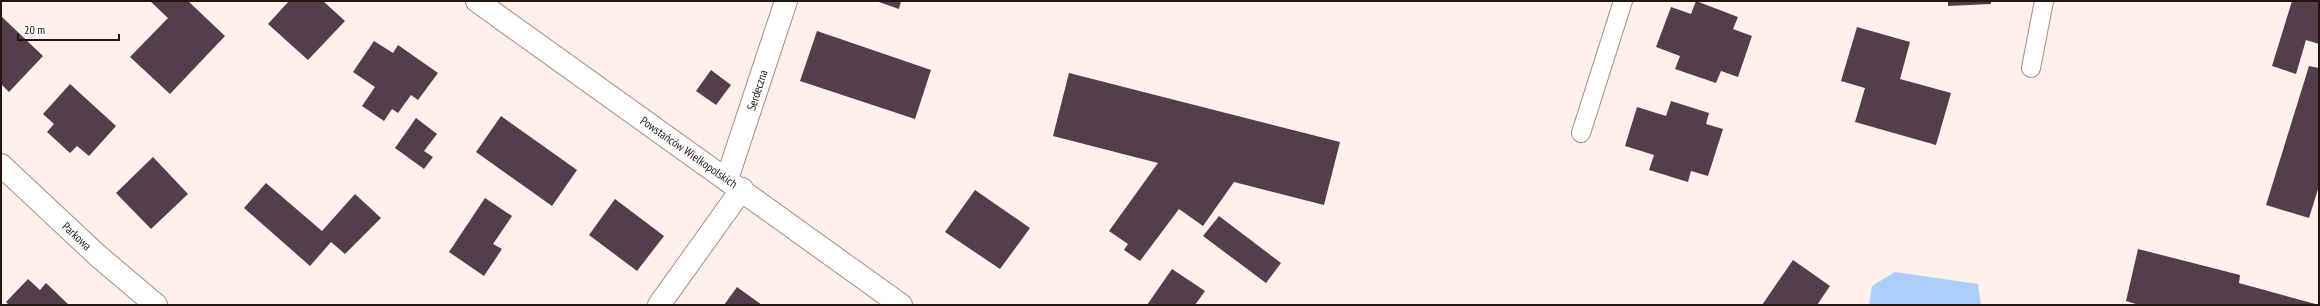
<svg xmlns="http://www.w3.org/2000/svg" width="2320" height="306" font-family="'PT Sans Narrow',sans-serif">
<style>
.water{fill:#abcefa}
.building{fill:#563d4c}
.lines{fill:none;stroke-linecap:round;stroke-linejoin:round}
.lane-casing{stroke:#ab8b7e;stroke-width:20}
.street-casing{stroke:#ab8b7e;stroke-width:24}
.lane{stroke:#fff;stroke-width:18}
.street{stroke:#fff;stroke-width:22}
.labels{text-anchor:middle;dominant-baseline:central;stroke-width:4;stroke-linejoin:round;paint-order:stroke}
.street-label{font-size:12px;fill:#221611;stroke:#fff}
</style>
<rect width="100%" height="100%" fill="#fef0ea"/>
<!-- water -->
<path class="water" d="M1895,272L1978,284L1981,305H1869L1872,286Z"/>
<!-- building -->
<g class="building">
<path d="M150,1H188L225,36L170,94L130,57L168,18Z"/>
<path d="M289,1H323L345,21L308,60L268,24Z"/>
<path d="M876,1H901L899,9Z"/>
<path d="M1696,1L1738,17L1733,29L1752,36L1738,77L1721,71L1716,83L1675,69L1680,56L1656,47L1671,7L1691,14Z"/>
<path d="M1948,1H1991V4L1948,6Z"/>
<path d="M2292,1H2319V44L2306,40L2296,74L2272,66Z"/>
<path d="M1,16L43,56L9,92L1,84Z"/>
<path d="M1857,27L1910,42L1900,79L1951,93L1936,145L1855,122L1865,88L1841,81Z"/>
<path d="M817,31L931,70L915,119L800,81Z"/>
<path d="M374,41L393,53L398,45L438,73L418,100L411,95L398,113L392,109L384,121L362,106L375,87L353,72Z"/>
<path d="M2309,66L2319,68V186L2309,218L2266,205Z"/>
<path d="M711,70L731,85L716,105L696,91Z"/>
<path d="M1069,73L1340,142L1324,205L1234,182L1203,226L1179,209L1140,261L1124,250L1128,244L1109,231L1158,163L1053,136Z"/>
<path d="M70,84L116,126L89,156L77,146L70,153L47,132L54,124L43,114Z"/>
<path d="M1671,101L1709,113L1706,124L1723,129L1708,176L1691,171L1688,182L1649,170L1654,155L1625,146L1637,107L1666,116Z"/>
<path d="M501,116L577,170L552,206L476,152Z"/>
<path d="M416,118L437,134L424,151L433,157L424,169L395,148Z"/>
<path d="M153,157L188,194L151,229L116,193Z"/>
<path d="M266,183L322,231L355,194L381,218L345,254L331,242L310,266L244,208Z"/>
<path d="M975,190L1030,228L1000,269L945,232Z"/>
<path d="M485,198L512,216L493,244L502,249L484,276L449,252Z"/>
<path d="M615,199L664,236L637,271L589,235Z"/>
<path d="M1219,216L1281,263L1266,283L1203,236Z"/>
<path d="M2138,249L2240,275L2239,283L2319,305H2139L2126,301Z"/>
<path d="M1793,260L1830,286L1817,305H1762Z"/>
<path d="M1172,269L1205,291L1195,305H1147Z"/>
<path d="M28,279L40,290L46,283L69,305H9L6,302Z"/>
<path d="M737,287L762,305H724Z"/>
</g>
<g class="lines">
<defs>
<g id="lane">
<path d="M2031,68L2044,1"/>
<path d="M1581,133L1623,1"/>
</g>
<g id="street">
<path d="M477,1L901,305"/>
<path d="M1,165L97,255L156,305"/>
<path d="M727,179L786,1"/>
<path d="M659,305L742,189"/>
</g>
</defs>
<!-- lane casing -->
<use href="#lane" class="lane-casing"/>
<!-- street casing -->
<use href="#street" class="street-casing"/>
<!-- lane -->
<use href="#lane" class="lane"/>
<!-- street -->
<use href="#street" class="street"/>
</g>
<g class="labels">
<!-- street labels -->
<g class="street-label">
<text transform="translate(757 90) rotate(-72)">Serdeczna</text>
<text transform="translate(689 152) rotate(35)">Powstańców Wielkopolskich</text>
<text transform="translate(77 236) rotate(43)">Parkowa</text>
</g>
</g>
<!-- border -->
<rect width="2320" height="306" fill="none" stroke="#221611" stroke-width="4"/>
<!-- scale -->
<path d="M18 34v6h101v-6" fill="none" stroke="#221611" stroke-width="2"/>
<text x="24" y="34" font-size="12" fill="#221611" stroke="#ffffff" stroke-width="3" paint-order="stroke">20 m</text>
</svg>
